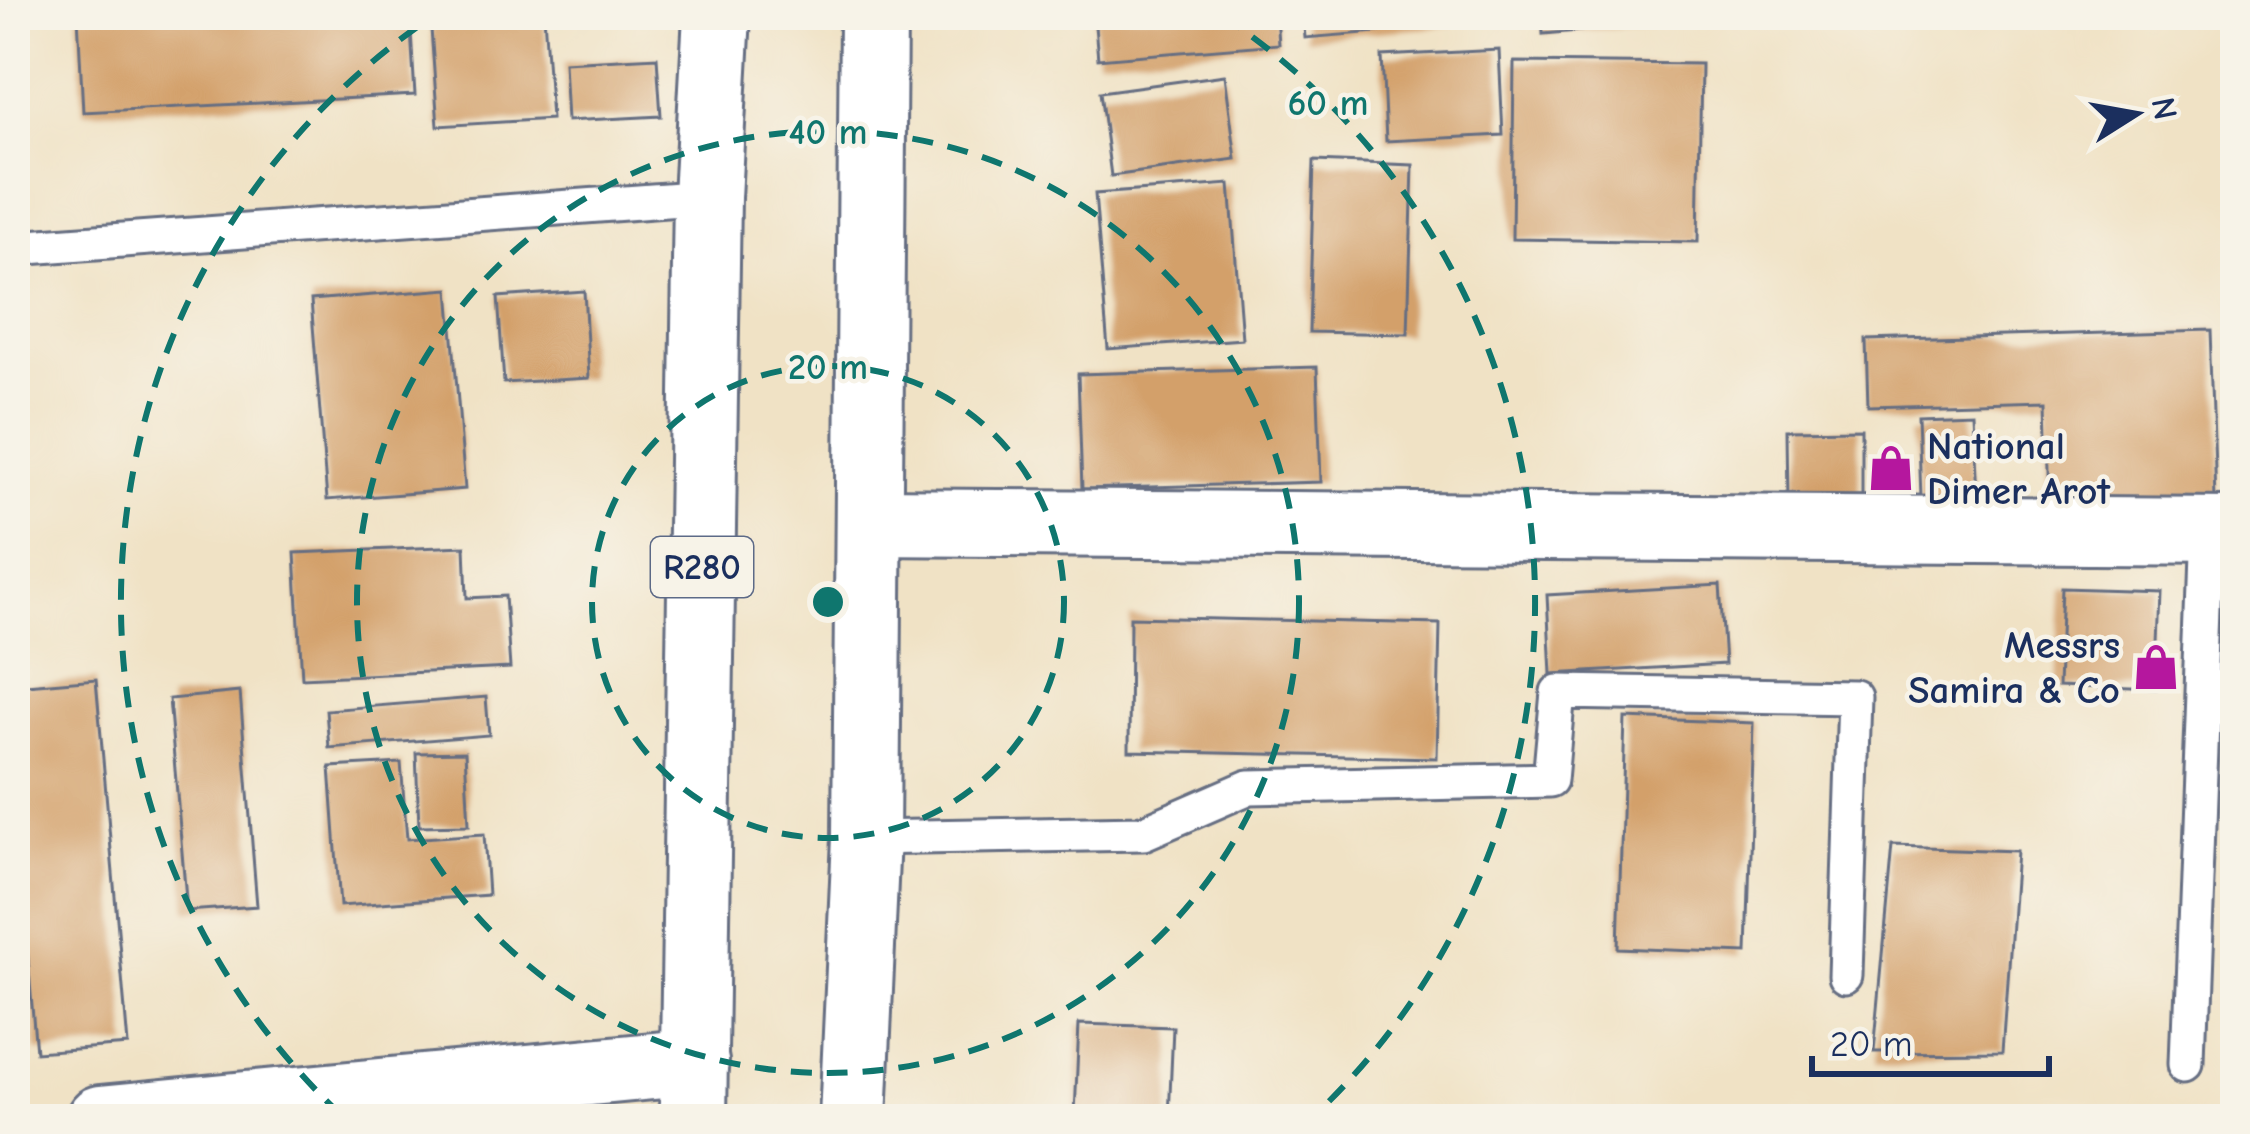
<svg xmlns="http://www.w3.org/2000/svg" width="2250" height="1134" font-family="'Comic Neue',sans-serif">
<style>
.building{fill:#d3a06b}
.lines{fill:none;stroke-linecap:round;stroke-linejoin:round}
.service-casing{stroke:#666e82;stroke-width:39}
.minor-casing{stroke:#666e82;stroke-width:72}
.primary-casing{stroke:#666e82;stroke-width:72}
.service{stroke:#fff;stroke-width:33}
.minor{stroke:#fff;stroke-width:66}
.primary{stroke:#fff;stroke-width:66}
.ring{fill:none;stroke:#0f766e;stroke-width:6;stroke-dasharray:21 15}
.labels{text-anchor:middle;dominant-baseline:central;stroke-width:9;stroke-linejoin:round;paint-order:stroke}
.shield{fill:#f7f3e8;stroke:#5d6a87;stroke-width:3}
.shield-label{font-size:36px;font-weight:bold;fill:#1b2f5e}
.poi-label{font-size:39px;font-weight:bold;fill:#1b2f5e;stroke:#f7f3e8;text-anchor:start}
.centre{fill:#0f766e;stroke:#f7f3e8;stroke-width:6}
.ring-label{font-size:36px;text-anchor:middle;font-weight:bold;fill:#0f766e;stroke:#f7f3e8;stroke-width:9;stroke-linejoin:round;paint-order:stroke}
</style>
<rect width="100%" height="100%" fill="#f7f3e8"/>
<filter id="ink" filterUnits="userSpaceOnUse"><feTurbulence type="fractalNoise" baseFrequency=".00833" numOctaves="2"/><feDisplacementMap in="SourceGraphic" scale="24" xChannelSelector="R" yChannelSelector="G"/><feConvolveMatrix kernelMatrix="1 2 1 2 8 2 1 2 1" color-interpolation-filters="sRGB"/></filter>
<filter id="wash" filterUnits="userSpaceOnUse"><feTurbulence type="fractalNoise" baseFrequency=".004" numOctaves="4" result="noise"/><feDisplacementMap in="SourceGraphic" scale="48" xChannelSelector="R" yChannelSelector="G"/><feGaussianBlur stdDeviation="2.7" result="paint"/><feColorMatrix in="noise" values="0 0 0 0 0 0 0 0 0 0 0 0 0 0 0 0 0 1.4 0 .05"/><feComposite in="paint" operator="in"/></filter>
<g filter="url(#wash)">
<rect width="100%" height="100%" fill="#f0e2c5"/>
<g id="blocks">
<!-- building -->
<g class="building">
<path d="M78,15H410L415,95L83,112Z"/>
<path d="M430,15H544L551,119L438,126Z"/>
<path d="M1094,15H1276L1278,44L1098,59Z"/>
<path d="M1303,15H1451L1452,26L1305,38Z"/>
<path d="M1542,15H1680L1681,22L1543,34Z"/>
<path d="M1499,50L1503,135L1386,141L1382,56Z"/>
<path d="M657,57L661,116L567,121L564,62Z"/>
<path d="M1514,62L1701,64L1698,242L1512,239Z"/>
<path d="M1225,75L1236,159L1111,176L1100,92Z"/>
<path d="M1314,161L1413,165L1408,334L1309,332Z"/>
<path d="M1230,184L1242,339L1108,349L1095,194Z"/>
<path d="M449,289L465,489L327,500L311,300Z"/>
<path d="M584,291L589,378L504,383L498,297Z"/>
<path d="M2210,330L2216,501L2050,505L2047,401L1868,406L1866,340Z"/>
<path d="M1317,367L1321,482L1082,489L1078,374Z"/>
<path d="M1972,413L1976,495L1921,498L1918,415Z"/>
<path d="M1861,429V505L1789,504L1788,430Z"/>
<path d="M465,546L467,598L505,596L510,668L302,678L295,553Z"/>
<path d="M1720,585L1725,664L1551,674L1547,595Z"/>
<path d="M2062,588L2160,591L2156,690L2058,686Z"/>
<path d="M1130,617L1440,624L1437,758L1129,751Z"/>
<path d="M96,679L128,1045L36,1052L15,807V686Z"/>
<path d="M240,692L257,906L187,911L169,699Z"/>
<path d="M486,697L489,735L329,748L326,710Z"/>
<path d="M1625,718L1754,723L1747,953L1618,948Z"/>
<path d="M465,752L469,825L419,826L416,753Z"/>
<path d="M401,763L407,839L484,834L488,895L340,906L330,767Z"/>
<path d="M1893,847L2016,851L2002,1051L1874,1052Z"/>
<path d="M1079,1024L1173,1027L1169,1118L1075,1114Z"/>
</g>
</g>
</g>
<g filter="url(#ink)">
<use href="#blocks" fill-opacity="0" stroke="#666e82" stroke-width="3"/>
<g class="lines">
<defs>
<g id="service">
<path d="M15,245L28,247L707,197"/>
<path d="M866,838L1143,833L1249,787L1550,780L1558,692L1855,697L1846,975"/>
<path d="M2188,1065L2208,532"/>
</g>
<g id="minor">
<path d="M869,522L2235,532"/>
<path d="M100,1119L695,1062"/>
</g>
<g id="primary">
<path d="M693,1119L707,197L717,15"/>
<path d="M853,1119L866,838L873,15"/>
</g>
</defs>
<!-- service casing -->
<use href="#service" class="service-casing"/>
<!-- minor casing -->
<use href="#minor" class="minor-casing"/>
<!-- primary casing -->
<use href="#primary" class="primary-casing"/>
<!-- service -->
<use href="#service" class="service"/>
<!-- minor -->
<use href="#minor" class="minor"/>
<!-- primary -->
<use href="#primary" class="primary"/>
</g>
</g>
<!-- distance rings -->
<g class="ring">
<circle cx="828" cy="602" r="236"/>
<circle cx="828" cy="602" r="471"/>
<path d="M341 1115A707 707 0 0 1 433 16M1223 16A707 707 0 0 1 1315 1115"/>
</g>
<!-- icons -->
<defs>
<symbol id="shop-bare" viewBox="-9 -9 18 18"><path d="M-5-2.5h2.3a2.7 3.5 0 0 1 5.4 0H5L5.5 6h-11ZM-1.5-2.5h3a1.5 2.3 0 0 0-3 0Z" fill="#b5179e" stroke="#f7f3e8" stroke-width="2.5" paint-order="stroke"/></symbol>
</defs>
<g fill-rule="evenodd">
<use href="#shop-bare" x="1858" y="435" width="66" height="66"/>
<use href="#shop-bare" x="2123" y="634" width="66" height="66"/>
</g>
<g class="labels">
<!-- shield labels -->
<rect class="shield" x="651" y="537" width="102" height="60" rx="9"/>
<g class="shield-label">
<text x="702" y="567">R280</text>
</g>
<!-- poi labels -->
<g class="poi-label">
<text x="1927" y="446">National<tspan x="1927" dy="45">Dimer Arot</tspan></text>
<text x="2120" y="645" text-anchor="end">Messrs<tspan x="2120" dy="45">Samira &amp; Co</tspan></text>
</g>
</g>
<circle cx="828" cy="602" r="18" class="centre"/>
<g class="ring-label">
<text x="1328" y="115">60 m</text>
<text x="828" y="144">40 m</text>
<text x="828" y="379">20 m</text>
</g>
<!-- margin -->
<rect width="2250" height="1134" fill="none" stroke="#f7f3e8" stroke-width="60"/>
<!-- north arrow -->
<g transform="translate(2136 114) rotate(79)" stroke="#f7f3e8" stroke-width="9" paint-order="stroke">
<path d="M0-9L21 45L0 30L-21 45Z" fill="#1b2f5e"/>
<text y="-18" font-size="33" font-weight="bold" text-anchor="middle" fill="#1b2f5e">N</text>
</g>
<!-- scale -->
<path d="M1812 1056v18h237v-18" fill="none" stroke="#1b2f5e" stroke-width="6"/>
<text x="1830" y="1056" font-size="36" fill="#1b2f5e" stroke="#f7f3e8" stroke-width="9" paint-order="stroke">20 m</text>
</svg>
